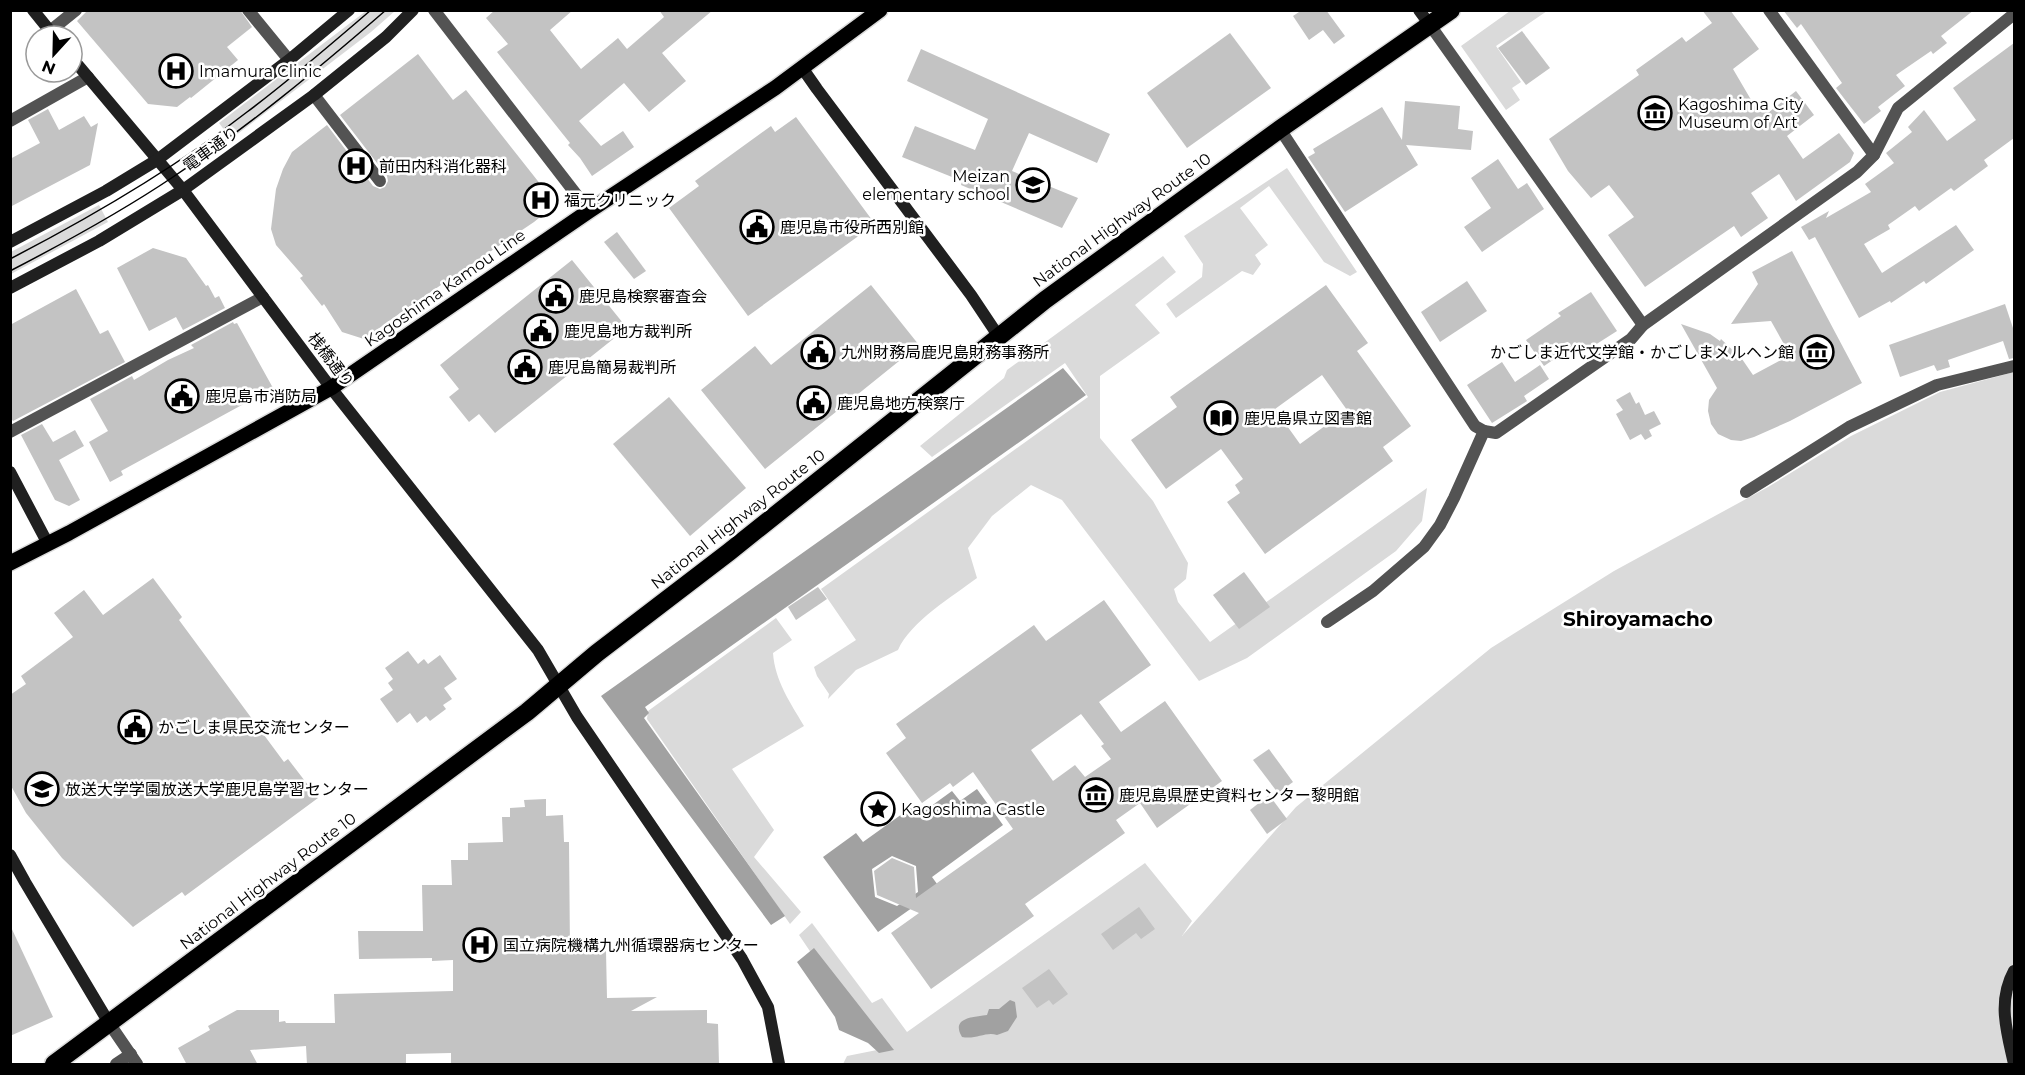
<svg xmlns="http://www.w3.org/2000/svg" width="2025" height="1075" font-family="Montserrat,'Noto Sans JP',sans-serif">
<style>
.green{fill:#dadada}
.water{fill:#a1a1a1;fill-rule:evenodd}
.building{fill:#c3c3c3;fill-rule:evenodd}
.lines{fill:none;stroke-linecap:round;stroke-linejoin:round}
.primary-casing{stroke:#dbdbdb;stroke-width:18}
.highway-casing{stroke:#dbdbdb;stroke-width:21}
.street{stroke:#535353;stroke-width:12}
.secondary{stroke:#202020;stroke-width:12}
.primary{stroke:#000;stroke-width:15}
.highway{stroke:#000;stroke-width:18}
.tram{stroke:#000;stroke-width:1.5}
.labels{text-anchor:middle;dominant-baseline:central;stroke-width:5;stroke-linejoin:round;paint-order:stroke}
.poi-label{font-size:16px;fill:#000;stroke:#fff;text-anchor:start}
.street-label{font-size:16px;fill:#000;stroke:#fff}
.quarter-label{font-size:20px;font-weight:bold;fill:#000;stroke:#fff}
</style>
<rect width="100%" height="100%" fill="#fff"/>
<!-- green -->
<g class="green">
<path d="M366,11H395L371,32L231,139L219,123Z"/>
<path d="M1510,11H1547L1496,46L1521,82L1512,88L1520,100L1506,110L1461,46Z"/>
<path d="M1287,168L1357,272L1350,276L1324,262L1269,186L1240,208L1268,245L1255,255L1261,264L1253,275L1242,271L1176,318L1166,304L1202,277L1203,264L1184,236Z"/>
<path d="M99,205L108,222L11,274V252Z"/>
<path d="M1163,256L1176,272L1135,305L1160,333L1100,376V438L1153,501L1188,563L1186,579L1174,589L1178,602L1210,642L1427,488L1422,521L1396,551L1247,658L1199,681L1062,500L1031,485L992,516L968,548L977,578C952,597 911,621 898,650L856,670L828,699L829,694L817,676L814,667L856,640L821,589L1088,397L1065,363L932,457L920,446L1004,378L1007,370Z"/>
<path d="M2014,372V1064H843L847,1056L877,1050L799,935L812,923L872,1003L882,998L907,1032L1145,863L1192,921L1182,936L1296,807L1491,648L1614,571L1768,487L1851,436L1940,392Z"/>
<path d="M776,618L792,640L773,653C775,681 790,702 804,726L732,769L774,830L754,857L801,912L790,924L647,719L648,711Z"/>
</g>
<!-- water -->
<g class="water">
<path d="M1063,368L1086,395L645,707L649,713L644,718L785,916L771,925L601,696Z"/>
<path d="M977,789L1003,825L932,877L940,888L878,932L823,857L856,833L863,842L916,804L923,812L952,791L960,801ZM892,856L916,866L918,892L897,906L875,897L872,869Z"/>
<path d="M814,948L894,1050L879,1053L868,1043L839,1030L835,1017L797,962Z"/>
<path d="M1010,1000L1015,1002L1017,1017L1008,1031L997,1035C986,1031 976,1040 962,1037C950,1017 975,1017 987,1015L989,1009H999Z"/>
</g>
<!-- building -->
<g class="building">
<path d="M88,10H240L252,27L227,47L238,60L191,98L190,97L177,107L148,104L77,21Z"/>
<path d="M495,10H573L550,30L581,69L618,38L627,49L664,17L659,10H713L662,53L686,81L649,112L624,83L579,121L601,146L623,131L634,147L592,176L580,158L568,145L570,143L497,52L508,44L486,18Z"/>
<path d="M1302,10H1326L1345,36L1334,44L1323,30L1309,40L1293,16Z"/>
<path d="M1702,10H1730L1759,49L1733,69L1757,110L1764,105L1769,112L1796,91L1814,115L1787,136L1803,159L1839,133L1854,153L1850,162L1796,201L1779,174L1751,193L1768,218L1741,237L1734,226L1645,287L1608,235L1634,217L1609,185L1591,198L1568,171L1549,139L1639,75L1636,70L1682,37L1686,42L1712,23Z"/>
<path d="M1783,10H1974L1941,36L1947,43L1933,54L1931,51L1896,75L1905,86L1878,107L1881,111L1864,124L1836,88L1842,83L1801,24L1797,28Z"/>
<path d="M1522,31L1550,68L1526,85L1498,48Z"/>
<path d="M1230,33L1271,88L1187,148L1147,93Z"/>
<path d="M2014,43V138L1984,160L1988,166L1954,191L1951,188L1919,211L1915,206L1888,225L1890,229L1864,244L1882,273L1956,225L1974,250L1926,284L1924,281L1891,303L1890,301L1859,318L1815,237L1809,240L1801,227L1829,211L1826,218L1871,192L1865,184L1894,163L1886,153L1912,132L1908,127L1924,110L1947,141L1976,120L1953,88Z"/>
<path d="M921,49L1110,134L1097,163L1029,133L1012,171L1078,198L1062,228L961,185L962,181L902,157L915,126L975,150L988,119L907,81Z"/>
<path d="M418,54L453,100L466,90L556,204L534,222L410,306L364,339L342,332L324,304L322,306L300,278L303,276L276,245L271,229L276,189L283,169L292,152L327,125L373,186L380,189L385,187L388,181L387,176L340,115Z"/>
<path d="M1405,101L1460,106L1458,129L1473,131L1471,150L1406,145L1418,165L1345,212L1308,157L1315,153L1313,149L1382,107L1402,140Z"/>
<path d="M48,109L59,130L84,116L91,127L98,123L90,165L10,207V159L40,143L28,120Z"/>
<path d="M796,117L875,224L748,316L669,208L699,186L695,181L771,126L775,132Z"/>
<path d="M1498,159L1518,189L1527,183L1544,209L1482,252L1464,227L1491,208L1471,178Z"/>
<path d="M617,232L646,271L634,279L604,242Z"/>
<path d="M153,248L186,258L206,286L208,285L215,298L219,296L225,308L183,330L176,317L149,331L117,268Z"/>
<path d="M1792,251L1862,383L1790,421L1754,437L1741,441L1731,440L1718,434L1711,424L1708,411L1709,400L1717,388L1681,324L1710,334L1720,341L1721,339L1742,359L1753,375L1790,355L1771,321L1731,324L1758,284L1752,272Z"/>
<path d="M572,260L627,328L495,433L479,414L469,422L449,397L459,389L440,365Z"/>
<path d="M1467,281L1487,311L1440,342L1421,312Z"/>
<path d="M871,285L919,345L765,469L701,390L755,346L771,365Z"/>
<path d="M1326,285L1368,343L1357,351L1411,426L1383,447L1393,461L1265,554L1227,502L1240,493L1235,485L1243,479L1221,449L1166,489L1131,440L1177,407L1170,397ZM1322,375L1347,410L1300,444L1275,409Z"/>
<path d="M76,289L100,334L108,330L125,362L13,421L10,417V325Z"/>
<path d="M1591,292L1617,331L1584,352L1578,343L1544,366L1526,340L1561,316L1558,313Z"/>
<path d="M2005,304L2014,331V358L2009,359L2003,341L1948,360L1950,367L1937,371L1934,365L1900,377L1889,345Z"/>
<path d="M233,322L234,324L237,323L273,388L121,471L123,475L110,482L89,442L108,431L90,399L132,376L134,380L168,360L194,348L191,345Z"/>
<path d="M1502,362L1515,382L1540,365L1549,379L1524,396L1527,401L1492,423L1467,385Z"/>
<path d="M1630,392L1636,404L1639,402L1645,415L1654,411L1661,424L1649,430L1652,436L1645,440L1641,434L1630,440L1616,414L1623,410L1616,400Z"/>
<path d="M669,397L746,488L690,536L613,444Z"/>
<path d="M42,424L53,442L75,430L84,446L59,460L80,500L69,506L55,500L21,435Z"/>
<path d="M1244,572L1270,607L1239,629L1213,595Z"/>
<path d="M153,578L182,617L179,620L284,762L288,759L318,798L185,896L182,892L133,927L62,858L26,813L10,784V695L26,684L21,676L73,637L54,613L84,590L103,615Z"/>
<path d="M818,587L827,599L796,620L788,607Z"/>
<path d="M1104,600L1151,665L1099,702L1121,732L1165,701L1222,781L1157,828L1140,803L1116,820L1125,833L1025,904L1034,916L931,989L891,933L919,913L877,895L874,871L892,858L914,867L916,898L1013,829L973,772L953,787L950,783L922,803L886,753L906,738L896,724L1034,625L1046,641ZM1081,714L1104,744L1101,746L1111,759L1085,777L1075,765L1053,781L1031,750Z"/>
<path d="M408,651L418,664L424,659L428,664L440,655L457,679L444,688L452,699L443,705L446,709L430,721L426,716L417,723L410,713L397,723L380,699L393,690L388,683L393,679L385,668Z"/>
<path d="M1269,749L1293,782L1278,793L1253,760Z"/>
<path d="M1269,795L1287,819L1267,834L1250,810Z"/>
<path d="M546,799V816L563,815L564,842H569L570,951H606L607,998L657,997L631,1011L707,1010V1023L718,1024L719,1065H451V1053L406,1054V1065H307L306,1046L250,1050L258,1065H187L178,1048L210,1030L208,1026L237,1010H279V1022L285,1021L286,1023H335L334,994L453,991V960L432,961V958L359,959L358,931H423L422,885H452L451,860H468V843L503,842L502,817H510V808L525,807L524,800Z"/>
<path d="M1139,907L1155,929L1141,939L1136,933L1113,950L1101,934Z"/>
<path d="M10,925L53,1017L10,1036Z"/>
<path d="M1049,969L1068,994L1053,1005L1049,1000L1037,1008L1022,988Z"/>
</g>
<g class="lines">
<defs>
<path id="primary" d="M10,563L69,533L331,388L589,211L775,88L880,10"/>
<path id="highway" d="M54,1064L527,712L597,653L729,552L1045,300L1280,129L1451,10"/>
</defs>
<!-- primary casing -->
<use href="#primary" class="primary-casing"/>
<!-- highway casing -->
<use href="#highway" class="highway-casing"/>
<!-- street -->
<g class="street">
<path d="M248,10L289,60"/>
<path d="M434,10L589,211"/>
<path d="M1769,10L1874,155"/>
<path d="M1430,25L1643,325"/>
<path d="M50,31L76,10"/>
<path d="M314,95L380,181"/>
<path d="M10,121L88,77"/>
<path d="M1280,129L1475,426L1484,431L1496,433L1631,339L1643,325L1857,172L1874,155L1898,108L2014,14"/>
<path d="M10,432L263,297"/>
<path d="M1746,492L1849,427L1937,385L2014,366"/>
<path d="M1327,622L1373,591L1424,547L1440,525L1454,498L1484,431"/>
<path d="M109,1023L137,1064"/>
<path d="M116,1064L131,1054"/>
</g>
<!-- secondary -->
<g class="secondary">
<path d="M33,10L54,36"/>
<path d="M1419,10L1430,25"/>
<path d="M72,58L183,190L331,388L538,650L577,717L742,959L768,1007L779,1064"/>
<path d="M803,69L817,89L971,295L999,337"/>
<path d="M10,242L106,191L157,160L289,60L349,10"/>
<path d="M10,288L99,241L183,190L314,95L386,37L413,10"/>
<path d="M10,472L48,544"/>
<path d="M10,855L25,882L109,1023"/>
<path d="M2014,1064C2007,1032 1997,1002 2014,971"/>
</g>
<!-- primary -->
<use href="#primary" class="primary"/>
<!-- highway -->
<use href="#highway" class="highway"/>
<!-- tram -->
<g class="tram">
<path d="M10,259C93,216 174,169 247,112C290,80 330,45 371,10"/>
<path d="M10,271C66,242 121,212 173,177C248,127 318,69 386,10"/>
</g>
</g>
<!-- icons -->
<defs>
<symbol id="hospital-ring" viewBox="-11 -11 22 22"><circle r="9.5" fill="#fff" stroke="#000" stroke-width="1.5"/><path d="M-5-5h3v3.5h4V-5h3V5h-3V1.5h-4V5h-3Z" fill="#000"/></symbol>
<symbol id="museum-ring" viewBox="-11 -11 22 22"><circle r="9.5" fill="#fff" stroke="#000" stroke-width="1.5"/><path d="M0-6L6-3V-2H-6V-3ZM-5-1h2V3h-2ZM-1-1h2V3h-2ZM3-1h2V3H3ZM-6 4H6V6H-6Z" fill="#000"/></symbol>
<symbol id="school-ring" viewBox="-11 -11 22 22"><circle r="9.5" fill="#fff" stroke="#000" stroke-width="1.5"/><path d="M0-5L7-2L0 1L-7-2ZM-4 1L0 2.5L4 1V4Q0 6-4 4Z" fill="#000"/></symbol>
<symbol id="civic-ring" viewBox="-11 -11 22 22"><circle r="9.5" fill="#fff" stroke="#000" stroke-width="1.5"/><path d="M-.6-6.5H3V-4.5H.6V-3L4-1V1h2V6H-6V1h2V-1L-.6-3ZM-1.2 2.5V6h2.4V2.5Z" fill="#000"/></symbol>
<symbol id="library-ring" viewBox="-11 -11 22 22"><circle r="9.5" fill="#fff" stroke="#000" stroke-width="1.5"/><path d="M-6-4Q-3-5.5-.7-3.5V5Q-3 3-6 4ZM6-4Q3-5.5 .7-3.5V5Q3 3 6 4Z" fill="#000"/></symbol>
<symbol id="university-ring" viewBox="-11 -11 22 22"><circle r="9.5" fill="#fff" stroke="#000" stroke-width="1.5"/><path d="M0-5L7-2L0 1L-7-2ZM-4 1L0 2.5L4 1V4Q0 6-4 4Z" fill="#000"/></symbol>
<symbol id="sight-ring" viewBox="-11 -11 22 22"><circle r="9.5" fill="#fff" stroke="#000" stroke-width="1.5"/><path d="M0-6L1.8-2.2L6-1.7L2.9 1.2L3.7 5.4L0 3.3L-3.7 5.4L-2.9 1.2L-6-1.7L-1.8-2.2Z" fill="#000"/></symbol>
</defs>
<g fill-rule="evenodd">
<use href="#hospital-ring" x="157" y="52" width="38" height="38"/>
<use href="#museum-ring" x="1636" y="94" width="38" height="38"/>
<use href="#hospital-ring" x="337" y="147" width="38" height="38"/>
<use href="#school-ring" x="1014" y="166" width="38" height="38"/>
<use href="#hospital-ring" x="522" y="181" width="38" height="38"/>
<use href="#civic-ring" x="738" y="208" width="38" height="38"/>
<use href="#civic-ring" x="537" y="277" width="38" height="38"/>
<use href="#civic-ring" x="522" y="312" width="38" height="38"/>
<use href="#civic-ring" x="799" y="333" width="38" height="38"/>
<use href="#museum-ring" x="1798" y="333" width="38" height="38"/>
<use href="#civic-ring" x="506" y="348" width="38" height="38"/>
<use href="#civic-ring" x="163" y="377" width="38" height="38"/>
<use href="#civic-ring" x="795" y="384" width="38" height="38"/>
<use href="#library-ring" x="1202" y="399" width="38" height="38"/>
<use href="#civic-ring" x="116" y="708" width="38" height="38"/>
<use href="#university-ring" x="23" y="770" width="38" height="38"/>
<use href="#museum-ring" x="1077" y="776" width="38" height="38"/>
<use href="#sight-ring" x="859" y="790" width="38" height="38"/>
<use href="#hospital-ring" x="461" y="926" width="38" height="38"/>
</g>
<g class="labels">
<!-- poi labels -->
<g class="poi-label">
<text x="199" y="71">Imamura Clinic</text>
<text x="1678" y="104">Kagoshima City<tspan x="1678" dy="18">Museum of Art</tspan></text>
<text x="379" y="166">前田内科消化器科</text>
<text x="1010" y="176" text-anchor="end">Meizan<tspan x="1010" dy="18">elementary school</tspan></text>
<text x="564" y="200">福元クリニック</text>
<text x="780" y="227">鹿児島市役所西別館</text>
<text x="579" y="296">鹿児島検察審査会</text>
<text x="564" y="331">鹿児島地方裁判所</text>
<text x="841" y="352">九州財務局鹿児島財務事務所</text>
<text x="1794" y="352" text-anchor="end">かごしま近代文学館・かごしまメルヘン館</text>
<text x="548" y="367">鹿児島簡易裁判所</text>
<text x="205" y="396">鹿児島市消防局</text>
<text x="837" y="403">鹿児島地方検察庁</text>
<text x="1244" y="418">鹿児島県立図書館</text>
<text x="158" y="727">かごしま県民交流センター</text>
<text x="65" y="789">放送大学学園放送大学鹿児島学習センター</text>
<text x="1119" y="795">鹿児島県歴史資料センター黎明館</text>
<text x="901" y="809">Kagoshima Castle</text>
<text x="503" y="945">国立病院機構九州循環器病センター</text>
</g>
<!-- street labels -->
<g class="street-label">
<text transform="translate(211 149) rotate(-36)">電車通り</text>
<text transform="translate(1122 220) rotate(-36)">National Highway Route 10</text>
<text transform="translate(445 288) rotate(-35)">Kagoshima Kamou Line</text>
<text transform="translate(331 360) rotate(53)">桟橋通り</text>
<text transform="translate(738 519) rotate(-38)">National Highway Route 10</text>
<text transform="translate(268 881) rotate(-37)">National Highway Route 10</text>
</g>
<!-- quarter labels -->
<g class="quarter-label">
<text x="1638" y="619">Shiroyamacho</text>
</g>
</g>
<!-- border -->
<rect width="2025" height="1075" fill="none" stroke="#000000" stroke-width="24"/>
<!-- north arrow -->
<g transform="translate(54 54) rotate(202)"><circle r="28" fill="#ffffff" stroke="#999999" stroke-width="1.5"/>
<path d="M0-4.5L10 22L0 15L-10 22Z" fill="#000000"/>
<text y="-9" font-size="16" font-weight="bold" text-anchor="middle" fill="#000000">N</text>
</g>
</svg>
